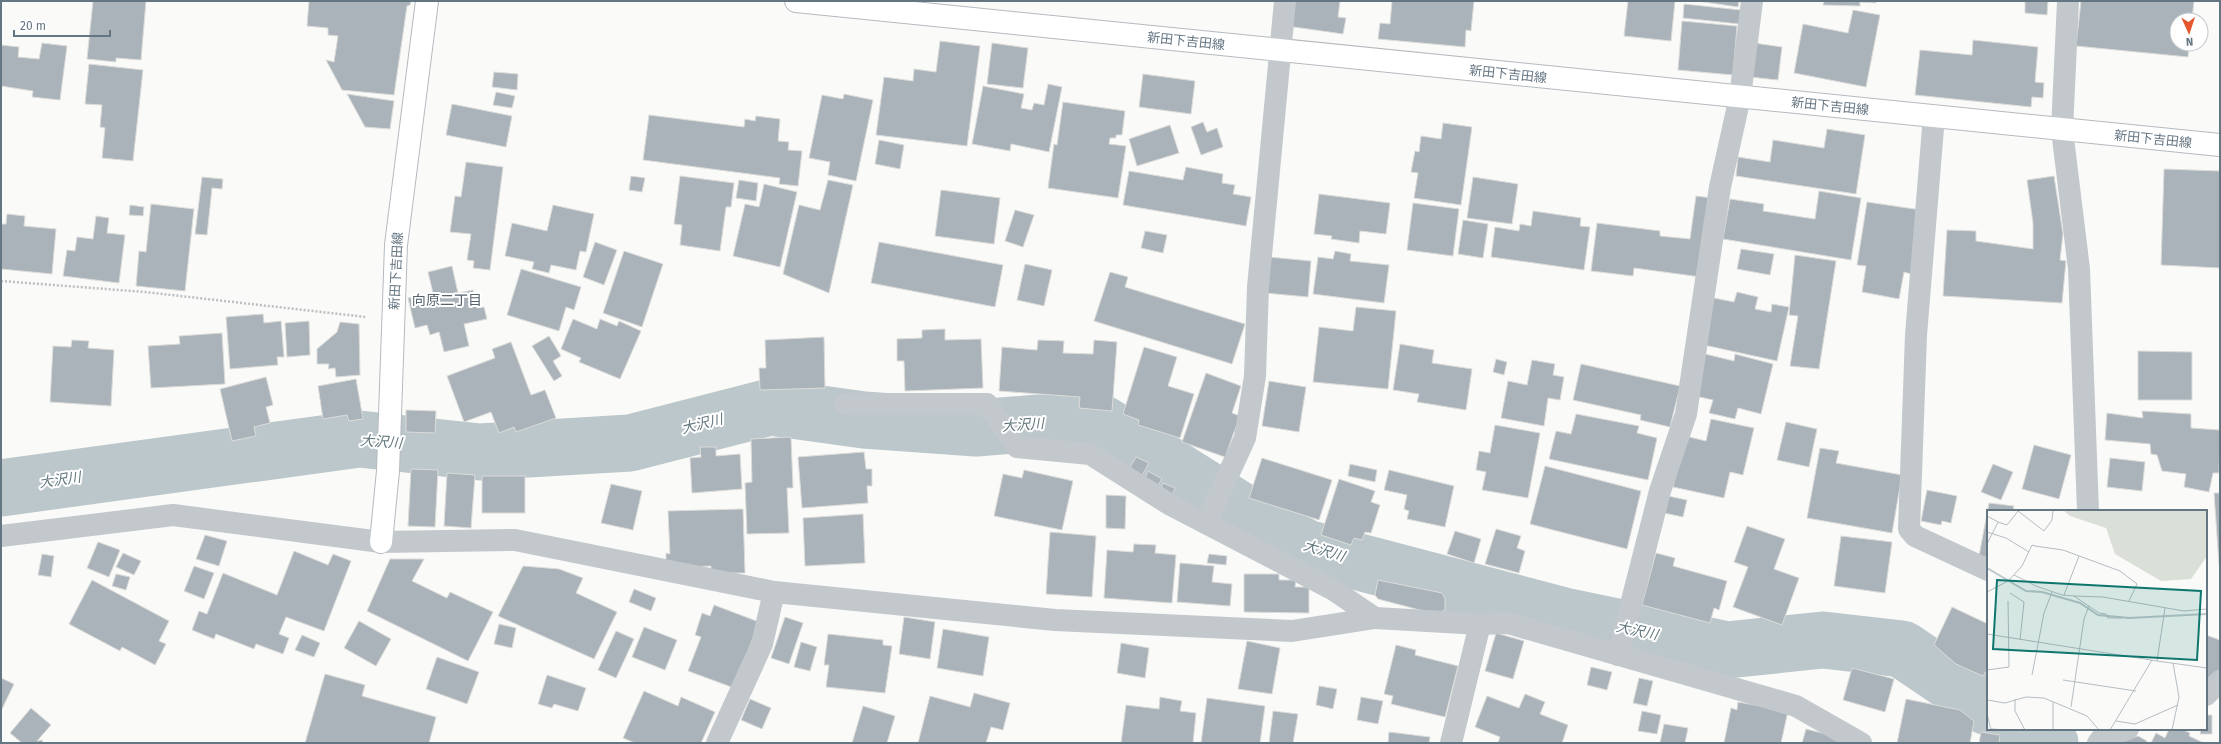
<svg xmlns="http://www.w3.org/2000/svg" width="2221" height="744" font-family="'Fira Sans','Noto Sans JP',sans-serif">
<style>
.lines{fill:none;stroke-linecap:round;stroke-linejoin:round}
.river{stroke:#bbc7cb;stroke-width:57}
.building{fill:#aab3b9;stroke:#dcdcda}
.major-casing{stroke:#b5babe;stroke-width:24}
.path{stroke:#bbbfc2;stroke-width:2.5;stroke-dasharray:2 2;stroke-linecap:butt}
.minor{stroke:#c3c8cc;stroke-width:22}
.major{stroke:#fff;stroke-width:22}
.labels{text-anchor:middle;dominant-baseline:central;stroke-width:4;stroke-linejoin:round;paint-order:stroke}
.street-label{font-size:13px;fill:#657683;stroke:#fff}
.neighbourhood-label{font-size:14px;fill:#57646e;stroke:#fff}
.water-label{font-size:14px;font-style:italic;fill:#60757c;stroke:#fff}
.inset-river{fill:none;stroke:#bbc7cb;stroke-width:2}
.inset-road{fill:none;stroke:#b5bdc2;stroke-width:1}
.view{fill:#0f766e;fill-opacity:0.15;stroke:#0f766e;stroke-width:2}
.inset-edge{fill:none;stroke:#657683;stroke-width:2}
</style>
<rect width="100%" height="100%" fill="#fafaf8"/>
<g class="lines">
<!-- river -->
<g class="river">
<path d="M1,488L359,439L480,452L630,443L770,407L864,420L976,428L1039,423L1103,424L1252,518L1306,548L1568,617L1727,650L1823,640L1902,649L1988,707"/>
<path d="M2023,729L2050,743"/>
</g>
</g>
<!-- building -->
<g class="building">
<path d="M93,1H146L141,60L116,58V62L87,59Z"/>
<path d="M309,1H411L410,5L407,6L394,95L342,90L326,60L334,62L338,36L328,35V28L307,26Z"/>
<path d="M1290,1H1340L1338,17L1346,18L1343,34L1287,26Z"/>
<path d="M1392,1H1474L1471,31L1466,30L1465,47L1378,39L1380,23L1390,24Z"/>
<path d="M1628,1H1675L1671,41L1624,36Z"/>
<path d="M1697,1H1739L1738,7Z"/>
<path d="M1824,1H1876V3L1860,2V6L1823,5Z"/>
<path d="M2025,1H2048L2047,15L2025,13Z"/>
<path d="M2081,1H2194L2192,20H2177V44H2189L2188,57L2076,46Z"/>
<path d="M1684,4L1741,10L1739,24L1683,18Z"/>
<path d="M1853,10L1880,15L1866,87L1794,73L1803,24L1848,33Z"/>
<path d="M1682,21L1737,26L1733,75L1678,70Z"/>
<path d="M1973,40L2038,47L2035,82L2044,83L2043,98L2032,97L2031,107L1915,95L1920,50L1972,55Z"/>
<path d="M940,41L980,46L967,146L876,135L884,77L913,81L914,69L936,72Z"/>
<path d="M42,43L67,46L60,100L32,97L33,91L1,86V45L19,47L18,57L39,59Z"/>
<path d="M992,43L1028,48L1023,88L987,84Z"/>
<path d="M1754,43L1782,47L1778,80L1750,77Z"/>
<path d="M89,64L143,70L133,161L102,158L105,128L100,127L102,105L85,104Z"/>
<path d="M494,72L518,74L517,90L492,87Z"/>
<path d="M1143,74L1195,81L1191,114L1139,107Z"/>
<path d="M1048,84L1062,87L1049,152L1011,144L1010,151L972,144L983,86L1024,94L1021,108L1032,110L1034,103L1044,105Z"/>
<path d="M496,92L515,96L512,108L493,105Z"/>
<path d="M347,94L394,101L390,129L365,127Z"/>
<path d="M844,94L873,100L856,181L828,175L830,162L809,158L822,95L843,99Z"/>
<path d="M1063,102L1125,111L1122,135H1116V138H1110L1109,144L1126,146L1118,198L1048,188L1054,144L1057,145Z"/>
<path d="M452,104L512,116L506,147L446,135Z"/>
<path d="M649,115L744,127L745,119L755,121L756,116L780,119L778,141L789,142L788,150L802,151L798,186L779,184L780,178L643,160Z"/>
<path d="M1203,122L1207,132L1217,128L1223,147L1201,155L1191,127Z"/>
<path d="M1443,123L1472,127L1461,205L1414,198L1418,173L1411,172L1415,151L1419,152L1421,136L1441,139Z"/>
<path d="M1170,125L1179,153L1137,166L1129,139Z"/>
<path d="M1827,129L1865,135L1856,194L1736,176L1738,157L1770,162L1773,140L1824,148Z"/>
<path d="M879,140L904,145L900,169L875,164Z"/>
<path d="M466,162L503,167L490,270L473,268L474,261L467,260L471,234L450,232L455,196L461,197Z"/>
<path d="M1186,167L1223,174L1222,183L1235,185L1233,194L1251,197L1246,226L1123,205L1129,171L1183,180Z"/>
<path d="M2164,169L2220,171V268L2161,265Z"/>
<path d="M631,176L645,178L642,192L629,190Z"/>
<path d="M680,176L734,183L731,207H726L720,251L680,245L682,225L674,224Z"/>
<path d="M2054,176L2063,234L2060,260L2066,261L2062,303L1943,296L1947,230L1976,231V241L2033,249V223L2027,180Z"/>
<path d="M202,177L223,179L222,189L212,188L207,235L195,234Z"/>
<path d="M1473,177L1518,184L1512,224L1467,218Z"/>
<path d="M739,180L758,183L756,201L736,198Z"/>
<path d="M828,180L853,185L829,293L783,274L799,205L820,210Z"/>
<path d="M764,184L797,192L780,267L733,256L745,204L759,207Z"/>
<path d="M941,190L1000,198L994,244L935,236Z"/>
<path d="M1819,191L1861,198L1851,260L1723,239L1730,199L1764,204L1763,211L1815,219Z"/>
<path d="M1319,194L1390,203L1386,234L1360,231L1359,243L1331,239L1332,236L1314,234Z"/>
<path d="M1696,196L1712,198L1701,277L1634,268L1633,276L1591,271L1597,223L1660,231V236L1690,239Z"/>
<path d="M1867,202L1921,210L1911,274L1904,272L1899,299L1862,292L1866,266L1857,265Z"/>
<path d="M1413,203L1459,209L1453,256L1407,250Z"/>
<path d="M151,204L194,209L185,291L136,286L139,251L146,252Z"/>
<path d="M130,205L144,207L143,216L129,215Z"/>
<path d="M553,205L594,214L586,252L580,251L576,270L551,265L549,273L532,269L534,262L505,256L512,223L547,231Z"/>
<path d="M1015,210L1034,215L1023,247L1005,241Z"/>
<path d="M1533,211L1581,218L1580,226L1590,227L1584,270L1491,257L1495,227L1519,231L1520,224L1531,226Z"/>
<path d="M7,214L25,216L24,226L56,229L52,274L1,269V224H6Z"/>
<path d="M96,216L109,218L107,233L125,235L119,283L63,276L67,250L75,251L77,237L93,239Z"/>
<path d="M1463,220L1488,224L1483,258L1458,254Z"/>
<path d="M1145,231L1167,235L1163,253L1141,248Z"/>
<path d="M595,242L617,250L604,285L583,277Z"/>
<path d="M879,242L1003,265L995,307L871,283Z"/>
<path d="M1741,249L1774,254L1770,275L1737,269Z"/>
<path d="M624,251L663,264L642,327L603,313Z"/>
<path d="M1335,251L1351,254L1350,261L1389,265L1384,303L1313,294L1318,257L1333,259Z"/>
<path d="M1795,255L1836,261L1819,369L1790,366L1798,316L1789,315Z"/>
<path d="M1269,257L1311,261L1308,297L1265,293Z"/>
<path d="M1025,264L1052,270L1044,306L1017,300Z"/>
<path d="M452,266L458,293L473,290L477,308L484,307L487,319L464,324L469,346L444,352L439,332L430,335L427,325L415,328L408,298L433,293L428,272Z"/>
<path d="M521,269L581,287L574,310L566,307L559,331L507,315Z"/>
<path d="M1110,272L1128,277L1125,287L1245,324L1232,364L1094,321Z"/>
<path d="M1737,292L1758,297L1755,309L1771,312L1772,304L1789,307L1777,361L1704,345L1714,298L1734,302Z"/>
<path d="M1356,307L1396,311L1388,389L1313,382L1319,327L1353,331Z"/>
<path d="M263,314L264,323L281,321L284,357H277L278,365L230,369L226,317Z"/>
<path d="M573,319L597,329L600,319L617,326L619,321L641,331L620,379L579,362L581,358L561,349Z"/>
<path d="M309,321L310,355L287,357L285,323Z"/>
<path d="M340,322L359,324L360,375L336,377L335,368L328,369L329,364H317V349L337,332Z"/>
<path d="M945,329V340L981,339L983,388L905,391L904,361H897V339L922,338V330Z"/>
<path d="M222,333L225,384L151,388L148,346L180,344L179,336Z"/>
<path d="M549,336L561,356L553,361L562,376L554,381L532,346Z"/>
<path d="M824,337L825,388L760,390L759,368H766L765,340Z"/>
<path d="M72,340L89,341L88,348L114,350L111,406L50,402L53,346L71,347Z"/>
<path d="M1038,340L1064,341L1063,353L1093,354L1094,340L1117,342L1112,411L1079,408L1080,397L999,391L1002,347L1037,350Z"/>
<path d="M511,342L531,395L545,390L556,418L516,432L514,427L499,433L491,412L464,422L447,376L495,358L492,349Z"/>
<path d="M1400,344L1434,350L1432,363L1472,369L1466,410L1417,402L1419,394L1393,390Z"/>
<path d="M1144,347L1177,357L1168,386L1194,394L1180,438L1138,425L1139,420L1123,414Z"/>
<path d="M2138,351L2192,352V400H2138Z"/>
<path d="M1701,353L1734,361L1735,354L1773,364L1761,414L1738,408L1735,419L1709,413L1713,400L1691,395Z"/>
<path d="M1496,359L1507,362L1504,375L1493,372Z"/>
<path d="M1532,360L1555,364L1553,375L1564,377L1560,400L1548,398L1544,426L1501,418L1508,381L1527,385Z"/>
<path d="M1581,364L1680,386L1670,427L1640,420L1641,415L1573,400Z"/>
<path d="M1206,373L1241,386L1232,413L1240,416L1225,457L1182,442Z"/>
<path d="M266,377L273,405L266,407L270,423L254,427L256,436L232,441L220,389Z"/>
<path d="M356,379L363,419L349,421L347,415L323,419L318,386Z"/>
<path d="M1269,381L1306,387L1299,432L1262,426Z"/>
<path d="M406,410L436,411L435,433L406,432Z"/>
<path d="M2142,411L2191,414V428L2220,430L2219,473H2213L2209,492L2184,487L2186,474L2162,471L2157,455L2151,454L2150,444L2105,440L2107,413L2143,418Z"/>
<path d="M1576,414L1639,426L1637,433L1657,438L1648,480L1549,459L1556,431L1571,434Z"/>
<path d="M1711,419L1754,428L1743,475L1730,472L1724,498L1673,487L1685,436L1706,441Z"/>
<path d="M1786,422L1817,429L1809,467L1777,460Z"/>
<path d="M1495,425L1540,433L1528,498L1482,490L1486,472L1476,470L1479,451L1490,453Z"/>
<path d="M791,437L793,488H787L789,533L747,534L745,483L752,482L751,439Z"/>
<path d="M2034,445L2071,455L2059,499L2022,489Z"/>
<path d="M700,447H716V456L740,454L742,489L692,493L690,458L701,457Z"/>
<path d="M1820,448L1839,451L1836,463L1902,475L1892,533L1807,518Z"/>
<path d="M864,452L866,469H872V486H867L868,503L802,508L798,457Z"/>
<path d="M1136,457L1149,463L1140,479L1128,471Z"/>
<path d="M1262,458L1332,480L1319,520L1249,498Z"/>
<path d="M2110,458L2145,462L2142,491L2107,487Z"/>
<path d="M1350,464L1377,470L1375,482L1348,476Z"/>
<path d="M1993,464L2013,472L2001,500L1981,492Z"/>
<path d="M1545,466L1641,491L1627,549L1530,524Z"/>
<path d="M411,469L438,470L435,527L408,526Z"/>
<path d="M1024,470L1073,481L1062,530L994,516L1003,474L1022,478Z"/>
<path d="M1389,470L1454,486L1445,527L1407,519L1409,511L1404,509L1407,495L1384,490Z"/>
<path d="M1148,471L1162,479L1158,485L1145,478Z"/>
<path d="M447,473L475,475L471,528L444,526Z"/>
<rect x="482" y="476" width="43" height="37"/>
<path d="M1339,479L1375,491L1371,502L1380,505L1371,533L1365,532L1362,540L1354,538L1351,545L1321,535Z"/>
<path d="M1163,483L1175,488L1172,496L1160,490Z"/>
<path d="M611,484L642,491L633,530L601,523Z"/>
<path d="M1927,490L1957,496L1951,523L1942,521L1941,525L1921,521Z"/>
<path d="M2214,493H2220V566L2219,565Z"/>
<path d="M1106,495L1126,496L1125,529L1106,528Z"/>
<path d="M1668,496L1687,500L1683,517L1664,513Z"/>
<path d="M1989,503L2014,506L2013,511H1988V558L1979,556Z"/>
<path d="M743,509L745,573H711V566L666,568V553L670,554L668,511Z"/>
<path d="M863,514L865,563L805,566L803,518Z"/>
<path d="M1747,526L1785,539L1774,569L1799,578L1782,625L1733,607L1748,567L1734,562Z"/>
<path d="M1496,529L1521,536L1517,548L1525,551L1519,573L1485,564Z"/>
<path d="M1455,531L1481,539L1474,563L1447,554Z"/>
<path d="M1050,532L1096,536L1092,597L1046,594Z"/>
<path d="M205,535L227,541L219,566L196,559Z"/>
<path d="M1841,536L1892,542L1885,593L1834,586Z"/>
<path d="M98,542L120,550L109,577L87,568Z"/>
<path d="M1134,544L1156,545L1155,553L1176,555L1172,603L1104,598L1107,550L1133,552Z"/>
<path d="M294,551L328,565L333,554L351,561L324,631L286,617L279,634L289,638L283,654L256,644L254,649L216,634L214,639L192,630L199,611L207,614L223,573L277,595Z"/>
<path d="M123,553L141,561L134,575L116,567Z"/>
<path d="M1656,553L1675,558L1673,566L1727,581L1719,610L1714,608L1710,623L1642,605Z"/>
<path d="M42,554L54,556L51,577L38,575Z"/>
<path d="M1209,554L1227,556L1226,565L1207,563Z"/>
<path d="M390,559H424L412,581L447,598L450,592L493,612L468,661L367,611Z"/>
<path d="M1180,563L1214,566L1212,582L1232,584L1230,606L1177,602Z"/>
<path d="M194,566L214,573L204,599L184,591Z"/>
<path d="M523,566L559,569L583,578L576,593L617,612L594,659L498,616Z"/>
<path d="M116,574L130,577L126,590L112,586Z"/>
<path d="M1244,574H1279V580H1296L1295,587H1309V613L1244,612Z"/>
<path d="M92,580L169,621L159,641L166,644L155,665L122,647L120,651L69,624Z"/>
<path d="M1378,580L1442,593L1445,599V610L1435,614L1378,599L1375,595Z"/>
<path d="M634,589L656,598L651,611L629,602Z"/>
<path d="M714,605L759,622L734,688L688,671L701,637L695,635L702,613L710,616Z"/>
<path d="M1952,607L1988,624V669L1983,676L1956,664L1934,645Z"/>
<path d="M785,617L803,623L789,664L771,658Z"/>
<path d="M904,617L935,622L930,659L899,654Z"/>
<path d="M359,621L391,639L376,666L344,648Z"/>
<path d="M499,624L516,628L512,648L494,644Z"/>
<path d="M644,627L677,640L665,670L632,657Z"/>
<path d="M943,629L989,637L983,676L937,668Z"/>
<path d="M616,631L634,639L616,678L598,670Z"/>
<path d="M1496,633L1524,641L1513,679L1485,671Z"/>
<path d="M828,634L883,640V645L892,646L885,693L826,687L829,665H824Z"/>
<path d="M302,635L320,643L314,657L295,650Z"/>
<path d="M2206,635L2220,640V671L2206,683Z"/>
<path d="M1247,641L1280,648L1272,694L1238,689Z"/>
<path d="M801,642L817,647L810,671L794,667Z"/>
<path d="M1121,643L1149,648L1145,678L1117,673Z"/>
<path d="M1396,645L1416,650L1415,655L1458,666L1445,717L1391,704L1393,696L1384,694Z"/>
<path d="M437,657L479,672L467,704L426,689Z"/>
<path d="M1591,667L1612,672L1607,690L1587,685Z"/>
<path d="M1852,668L1894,679L1885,712L1843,700Z"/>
<path d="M325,674L365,685L362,696L436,717L429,743H305Z"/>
<path d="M547,675L586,688L578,711L554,704L552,708L538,704Z"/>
<path d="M1,678L14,684L2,709H1Z"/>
<path d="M1639,678L1653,681L1647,706L1633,703Z"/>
<path d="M1319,686L1337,689L1333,709L1316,705Z"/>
<path d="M644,691L678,706L681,697L715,712L701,743H635L623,738Z"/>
<path d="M974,693L1010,703L1003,730L991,727L986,743H918L930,696L970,707Z"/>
<path d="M1525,694L1545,702L1540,714L1568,725L1562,743H1498L1500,737L1475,727L1487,696L1519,708Z"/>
<path d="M1160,697L1182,701L1180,711L1196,713L1193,743H1121L1126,705L1159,709Z"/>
<path d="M1361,697L1383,701L1378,724L1357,720Z"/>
<path d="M1207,698L1265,706L1260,743H1201Z"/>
<path d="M750,699L771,708L762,729L741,720Z"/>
<path d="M1906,699L1960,710L1974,721L1970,743H1897Z"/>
<path d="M1738,702L1788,711L1781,743H1724L1731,708L1737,710Z"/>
<path d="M863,706L895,716L887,743H852Z"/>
<path d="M31,708L51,725L37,741L42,740L43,743H22L10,733Z"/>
<path d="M1273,711L1298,714L1293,743H1269Z"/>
<path d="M1642,711L1661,715L1657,734L1638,731Z"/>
<path d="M2206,715H2212V734H2200L2201,729H2206Z"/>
<path d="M1664,724L1688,728L1685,743H1660Z"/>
<path d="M1806,729L1838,737L1836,743H1802Z"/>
<path d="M2169,729H2181L2190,733L2189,736L2204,743H2151L2156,733L2165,738Z"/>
<path d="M1389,732L1430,737L1429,743H1388Z"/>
<path d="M1981,732L2000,735L1999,743H1979Z"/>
<path d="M2138,736L2147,741L2146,743H2118Z"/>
</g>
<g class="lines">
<defs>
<g id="major">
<path d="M796,1L2220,145"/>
<path d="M381,542L388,471L396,245L427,1"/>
</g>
</defs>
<!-- major casing -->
<use href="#major" class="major-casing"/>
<!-- path -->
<path class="path" d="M1,281L145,292L366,317"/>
<!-- minor -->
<g class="minor">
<path d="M2068,1L2062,130L2079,269L2088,511"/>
<path d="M1934,116L1916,335L1909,529L1915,536L1988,570"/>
<path d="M845,404H987L1017,447L1090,454L1169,504L1332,589L1375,618L1480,624L1508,623L1796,706L1861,743"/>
<path d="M1206,523L1245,438L1255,376L1258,287L1285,1"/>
<path d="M1,536L173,515L381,542L515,540L774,592L1055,620L1292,631L1375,618"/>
<path d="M1618,655L1660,491L1686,414L1720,187L1740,97L1752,1"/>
<path d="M2206,695L2220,681"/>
<path d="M717,743L762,644L774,592"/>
<path d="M1451,743L1480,624"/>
<path d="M2098,743L2101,739L2128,729"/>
</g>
<!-- major -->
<use href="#major" class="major"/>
</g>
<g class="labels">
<!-- street labels -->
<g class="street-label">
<text transform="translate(1186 41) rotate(6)">新田下吉田線</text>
<text transform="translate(1508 74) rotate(6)">新田下吉田線</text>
<text transform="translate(1830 106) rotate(6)">新田下吉田線</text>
<text transform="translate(2153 139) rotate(6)">新田下吉田線</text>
<text transform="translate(396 271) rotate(-87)">新田下吉田線</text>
</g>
<!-- neighbourhood labels -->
<g class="neighbourhood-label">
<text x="447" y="300">向原二丁目</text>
</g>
<!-- water labels -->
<g class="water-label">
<text transform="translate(702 424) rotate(-14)">大沢川</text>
<text transform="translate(1023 425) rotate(-4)">大沢川</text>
<text transform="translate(381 442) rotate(4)">大沢川</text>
<text transform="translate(60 480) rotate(-8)">大沢川</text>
<text transform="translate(1324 551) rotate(17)">大沢川</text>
<text transform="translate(1637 631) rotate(12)">大沢川</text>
</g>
</g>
<!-- overview -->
<g transform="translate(1987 510)">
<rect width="220" height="220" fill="#fafaf8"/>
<path d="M76,0H220V46L204,69L174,71L128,44L119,18L83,6Z" fill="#dadfd7"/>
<path class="inset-river" d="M0,58L39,81L55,82L93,93L111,105L142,108L220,104"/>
<path class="inset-road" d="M31,1L57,21L65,10L66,0M0,6L11,12L0,34M11,12L20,15L32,0M0,22L19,28L42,42M27,65L49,76L75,85L87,86L112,103L119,104L121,108H135M0,82L21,71L35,56L45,35L48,36L76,40L133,61L150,74L142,91M23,83L37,92L33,130M77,85L92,46M87,86L116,87L197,101L220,99M0,124L170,151L178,98M170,151L220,158M0,160L22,157L21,91M45,165L57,103L65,82M76,170L149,181M28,189V201L38,220M0,190L18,193L39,187L57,188L100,206L112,220M84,197L97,109L102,96M0,204L4,220M129,211L148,214L191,195M4,219L22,220M66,220V192M123,220L165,150M185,220L192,187L186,153"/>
<path class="view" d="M10,70L214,81L210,150L6,139Z"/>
<rect width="220" height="220" class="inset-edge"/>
</g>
<!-- border -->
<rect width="2221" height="744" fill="none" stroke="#657683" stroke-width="4"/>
<!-- north arrow -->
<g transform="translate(2189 32) rotate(177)"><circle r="19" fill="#ffffff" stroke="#c1c8cd"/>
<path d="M0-3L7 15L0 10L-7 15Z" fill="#e4572e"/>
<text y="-6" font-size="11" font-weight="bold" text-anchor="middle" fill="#657683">N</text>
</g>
<!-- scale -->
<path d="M14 30v6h96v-6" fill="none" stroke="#657683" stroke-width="2"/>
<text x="20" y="30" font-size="12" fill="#657683" stroke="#ffffff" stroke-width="3" paint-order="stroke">20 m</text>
</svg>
